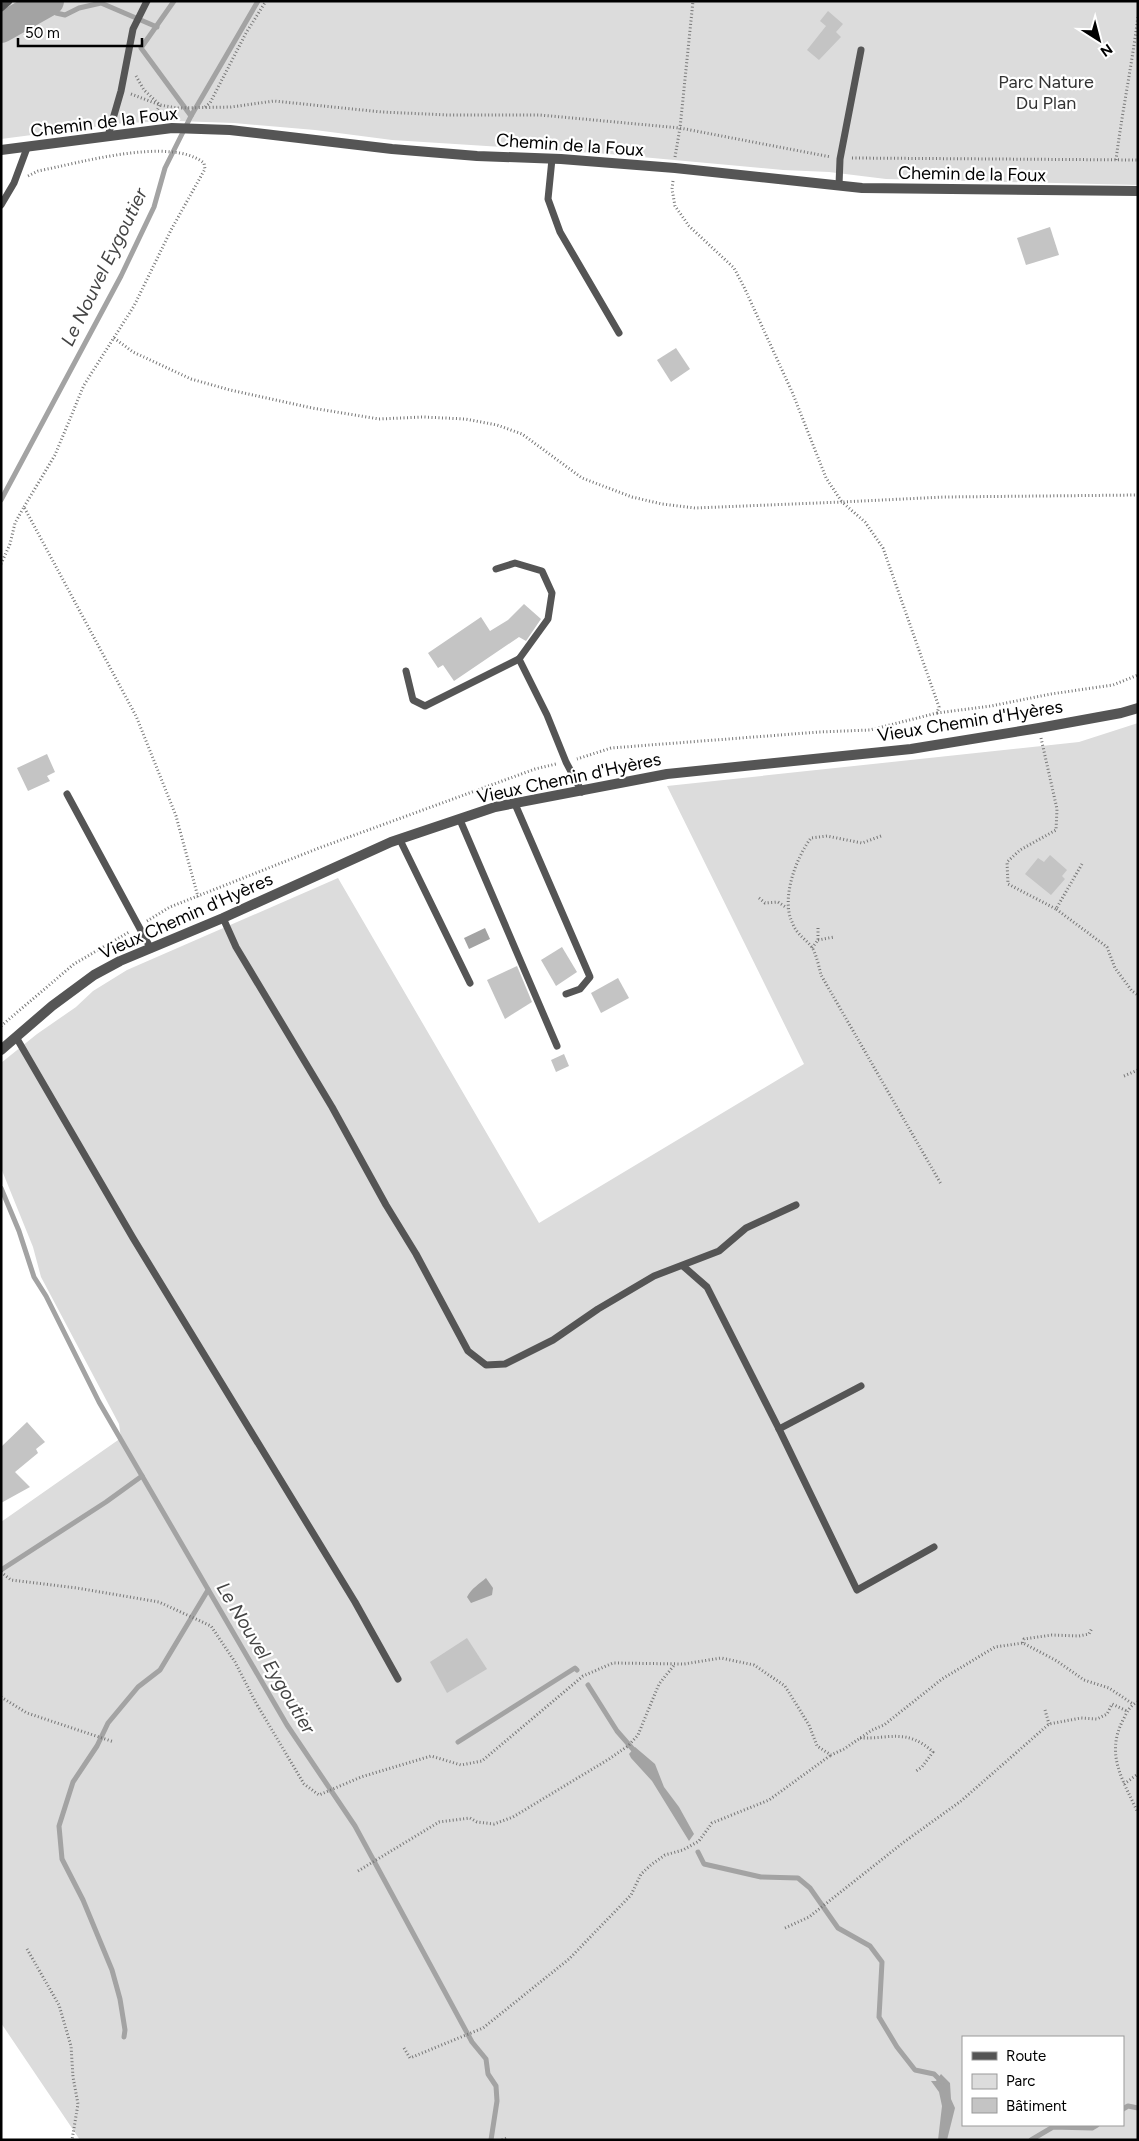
<svg xmlns="http://www.w3.org/2000/svg" width="1139" height="2141" font-family="Figtree,sans-serif">
<style>
.green{fill:#dcdcdc;fill-rule:evenodd}
.water{fill:#a3a3a3}
.lines{fill:none;stroke-linecap:round;stroke-linejoin:round}
.stream{stroke:#a3a3a3;stroke-width:5}
.river{stroke:#a3a3a3;stroke-width:30}
.building{fill:#c4c4c4}
.path{stroke:#777;stroke-width:3;stroke-dasharray:1 2.5;stroke-linecap:butt}
.service{stroke:#555;stroke-width:7}
.minor{stroke:#555;stroke-width:10}
.labels{text-anchor:middle;dominant-baseline:central;stroke-width:4.5;stroke-linejoin:round;paint-order:stroke}
.park-label{font-size:18px;fill:#333;stroke:#fff}
.street-label{font-size:18px;fill:#000;stroke:#fff}
.water-label{font-size:19px;font-style:italic;fill:#444;stroke:#fff}
</style>
<rect width="100%" height="100%" fill="#fff"/>
<!-- green -->
<g class="green">
<path d="M1,1H1138V185L886,179L829,172L783,170L609,154L392,140L315,130L234,123L177,121L124,123L1,139Z"/>
<path d="M1138,723V2140H80L1,2023V1522L121,1438L119,1424L41,1277L33,1247L1,1168V1063L37,1034L76,1007L93,991L127,970L338,878L539,1223L804,1064L667,786L1079,742ZM963,2037H1123V2125H963Z"/>
</g>
<!-- water -->
<g class="water">
<path d="M485,928L490,939L469,949L464,938Z"/>
<path d="M486,1578L493,1588L492,1595L471,1603L467,1597C472,1588 479,1584 486,1578Z"/>
<path d="M635,1747L655,1764L664,1787L679,1807L694,1834L689,1841L652,1781L631,1758L629,1754Z"/>
<path d="M941,2074L950,2083L951,2099L955,2108L947,2140H938L942,2106L939,2092L931,2081H936Z"/>
</g>
<g class="lines">
<!-- stream -->
<g class="stream">
<path d="M46,4L56,13L65,15L79,8L101,3L157,27"/>
<path d="M191,116L258,1"/>
<path d="M1,500L121,276L154,207L165,168L191,116L141,48L174,1"/>
<path d="M1,1188L19,1231L34,1277L46,1296L99,1402L287,1725L355,1826L472,2042L486,2059L488,2074L496,2086L497,2101L491,2140"/>
<path d="M1,1570L106,1502L142,1476"/>
<path d="M588,1685L617,1731L638,1755"/>
<path d="M458,1742L575,1668L577,1670"/>
<path d="M698,1852L704,1864L761,1877L798,1878L810,1888L838,1928L870,1946L882,1962L879,2017L897,2047L915,2070L934,2074L942,2082"/>
<path d="M124,2037L125,2030L120,1999L112,1970L83,1900L62,1859L59,1826L73,1782L97,1746L108,1723L138,1687L160,1670L208,1590"/>
<path d="M1123,2109L1128,2106L1138,2108"/>
<path d="M1031,2140L1053,2127L1092,2128L1097,2125"/>
</g>
<!-- river -->
<path class="river" d="M1,28L49,1"/>
</g>
<!-- building -->
<g class="building">
<path d="M828,11L843,24L836,32L841,37L819,60L807,50L826,26L820,21Z"/>
<path d="M1050,227L1059,255L1026,265L1017,238Z"/>
<path d="M676,348L690,369L671,382L657,360Z"/>
<path d="M524,604L541,619L526,641L519,637L454,681L443,665L438,668L428,653L481,617L490,631L508,620Z"/>
<path d="M47,754L55,772L47,776L50,781L28,791L17,768Z"/>
<path d="M1050,855L1067,870L1062,876L1065,879L1051,895L1025,874L1038,858L1044,862Z"/>
<path d="M562,947L577,972L556,986L541,960Z"/>
<path d="M517,966L532,1002L505,1019L487,980Z"/>
<path d="M618,978L629,998L601,1013L591,993Z"/>
<path d="M564,1054L569,1066L556,1072L551,1060Z"/>
<path d="M27,1422L45,1442L36,1449L38,1453L15,1472L30,1487L1,1503V1447Z"/>
<path d="M467,1638L487,1669L447,1693L430,1662Z"/>
</g>
<g class="lines">
<!-- path -->
<g class="path">
<path d="M136,76L144,90L160,105L155,114V119"/>
<path d="M131,94L160,105L177,108L231,107L274,101L382,112L448,115H540L680,128L831,157"/>
<path d="M205,107L210,103L246,33L266,1"/>
<path d="M675,157L680,128L693,1"/>
<path d="M852,158L1138,160"/>
<path d="M1116,160C1122,112 1132,65 1138,16"/>
<path d="M673,181L672,189L675,206L689,226L734,268L744,287L793,394L826,478L842,502L944,497L1138,495"/>
<path d="M114,338L133,352L191,379L230,390L312,408L379,419L423,417L465,419L497,425L522,434L582,478L632,497L662,504L695,508L842,502L865,522L883,548L939,707L937,713L870,730L819,732L611,748L577,759"/>
<path d="M24,507L55,455L84,385L134,306L171,230L205,169L204,163C170,136 80,163 38,171L28,176"/>
<path d="M1,564L10,544L15,523L24,507L136,716L176,816L198,897"/>
<path d="M937,713L991,706L1051,694L1113,685L1138,675"/>
<path d="M1041,738L1057,809L1056,830L1020,850L1007,862L1008,884L1056,909"/>
<path d="M881,836L862,843L827,836L811,838C796,858 781,898 792,922C797,936 807,939 813,949C817,957 819,967 821,975L941,1184"/>
<path d="M1082,864L1056,909L1107,947L1115,968L1132,991L1138,995"/>
<path d="M759,898L765,903L778,902L787,908"/>
<path d="M147,921L170,907L319,848L535,769L556,764"/>
<path d="M818,940L834,937"/>
<path d="M812,948L818,940V926"/>
<path d="M1,1026L74,964L129,932"/>
<path d="M1124,1076L1138,1070"/>
<path d="M1,1572L11,1580L77,1588L159,1602L211,1626L235,1662L256,1703L304,1784L319,1795L361,1777L431,1756L461,1765L482,1761L583,1676L613,1663L684,1664L721,1658L754,1665L785,1686L809,1725L817,1746L831,1755L844,1749L872,1730L884,1725L942,1679L995,1647L1023,1643L1057,1661L1084,1680L1109,1688L1133,1704"/>
<path d="M1023,1643L1024,1639L1052,1635L1079,1636L1089,1634L1092,1628"/>
<path d="M1,1697L27,1713L114,1742"/>
<path d="M1138,1702C1130,1705 1127,1712 1123,1720C1105,1755 1123,1780 1138,1813"/>
<path d="M1045,1710L1049,1724"/>
<path d="M860,1738C890,1739 907,1728 933,1752L922,1767L916,1771"/>
<path d="M1124,1784L1138,1774"/>
<path d="M358,1871L439,1822L470,1818L477,1822L494,1824L513,1817L609,1759L628,1746L638,1735L659,1684L675,1664"/>
<path d="M785,1928L809,1917L904,1842L961,1801L1049,1724L1081,1718L1097,1719L1107,1714L1112,1704L1127,1711"/>
<path d="M27,1949L59,2005L71,2046L73,2077L78,2104L72,2140"/>
<path d="M404,2048L410,2058L483,2028L569,1959L631,1895L641,1874L652,1864L665,1855L683,1850L699,1841L712,1823L769,1800L831,1755"/>
<path d="M502,2140L507,2138"/>
</g>
<!-- service -->
<g class="service">
<path d="M1,8L9,1"/>
<path d="M108,136L121,91L133,29L147,1"/>
<path d="M552,159L548,199L560,232L619,333"/>
<path d="M839,185L840,159L861,50"/>
<path d="M1,205L14,183L27,148"/>
<path d="M496,569L515,563L542,571L552,593L548,619L519,659L547,715L566,762L582,792"/>
<path d="M406,671L413,700L425,706L519,659"/>
<path d="M67,794L151,949"/>
<path d="M515,804L590,977L580,989L566,994"/>
<path d="M460,820L557,1046"/>
<path d="M400,840L470,983"/>
<path d="M223,918L236,947L332,1107L386,1205L416,1254L468,1351L486,1365L505,1364L553,1340L598,1309L654,1276L719,1251L746,1228L796,1205"/>
<path d="M16,1037L133,1238L355,1602L398,1679"/>
<path d="M683,1266L707,1287L779,1429L861,1386"/>
<path d="M779,1429L857,1590L934,1547"/>
</g>
<!-- minor -->
<g class="minor">
<path d="M1,150L172,128L230,130L392,149L477,156L561,159L675,168L862,188L1138,191"/>
<path d="M1,1050L52,1006L94,975L120,961L223,918L391,842L495,807L667,774L911,749L1039,728L1121,713L1138,708"/>
</g>
</g>
<g class="labels">
<!-- park labels -->
<g class="park-label">
<text x="1046" y="82">Parc Nature<tspan x="1046" dy="21">Du Plan</tspan></text>
</g>
<!-- street labels -->
<g class="street-label">
<text transform="translate(104 122) rotate(-7)">Chemin de la Foux</text>
<text transform="translate(570 145) rotate(4)">Chemin de la Foux</text>
<text transform="translate(972 174) rotate(1)">Chemin de la Foux</text>
<text transform="translate(970 721) rotate(-9)">Vieux Chemin d'Hyères</text>
<text transform="translate(569 778) rotate(-12)">Vieux Chemin d'Hyères</text>
<text transform="translate(186 916) rotate(-24)">Vieux Chemin d'Hyères</text>
</g>
<!-- water labels -->
<g class="water-label">
<text transform="translate(104 267) rotate(-64)">Le Nouvel Eygoutier</text>
<text transform="translate(266 1658) rotate(59)">Le Nouvel Eygoutier</text>
</g>
</g>
<!-- border -->
<rect width="1139" height="2141" fill="none" stroke="#000000" stroke-width="5"/>
<!-- legend -->
<rect x="962" y="2036" width="162" height="90" fill="#ffffff" stroke="#999999"/>
<rect x="972" y="2052" width="25" height="8" fill="#555555" stroke="#999999"/>
<text x="1006" y="2061" font-size="15" fill="#000000">Route</text>
<rect x="972" y="2074" width="25" height="15" fill="#dcdcdc" stroke="#999999"/>
<text x="1006" y="2086" font-size="15" fill="#000000">Parc</text>
<rect x="972" y="2098" width="25" height="15" fill="#c4c4c4" stroke="#999999"/>
<text x="1006" y="2111" font-size="15" fill="#000000">Bâtiment</text>
<!-- north arrow -->
<g transform="translate(1099 40) rotate(144)" stroke="#ffffff" stroke-width="4" paint-order="stroke">
<path d="M0-4L9 19L0 12L-9 19Z" fill="#000000"/>
<text y="-8" font-size="14" font-weight="bold" text-anchor="middle" fill="#000000">N</text>
</g>
<!-- scale -->
<path d="M18 38v8h124v-8" fill="none" stroke="#000000" stroke-width="2.5"/>
<text x="25" y="38" font-size="15" fill="#000000" stroke="#ffffff" stroke-width="4" paint-order="stroke">50 m</text>
</svg>
